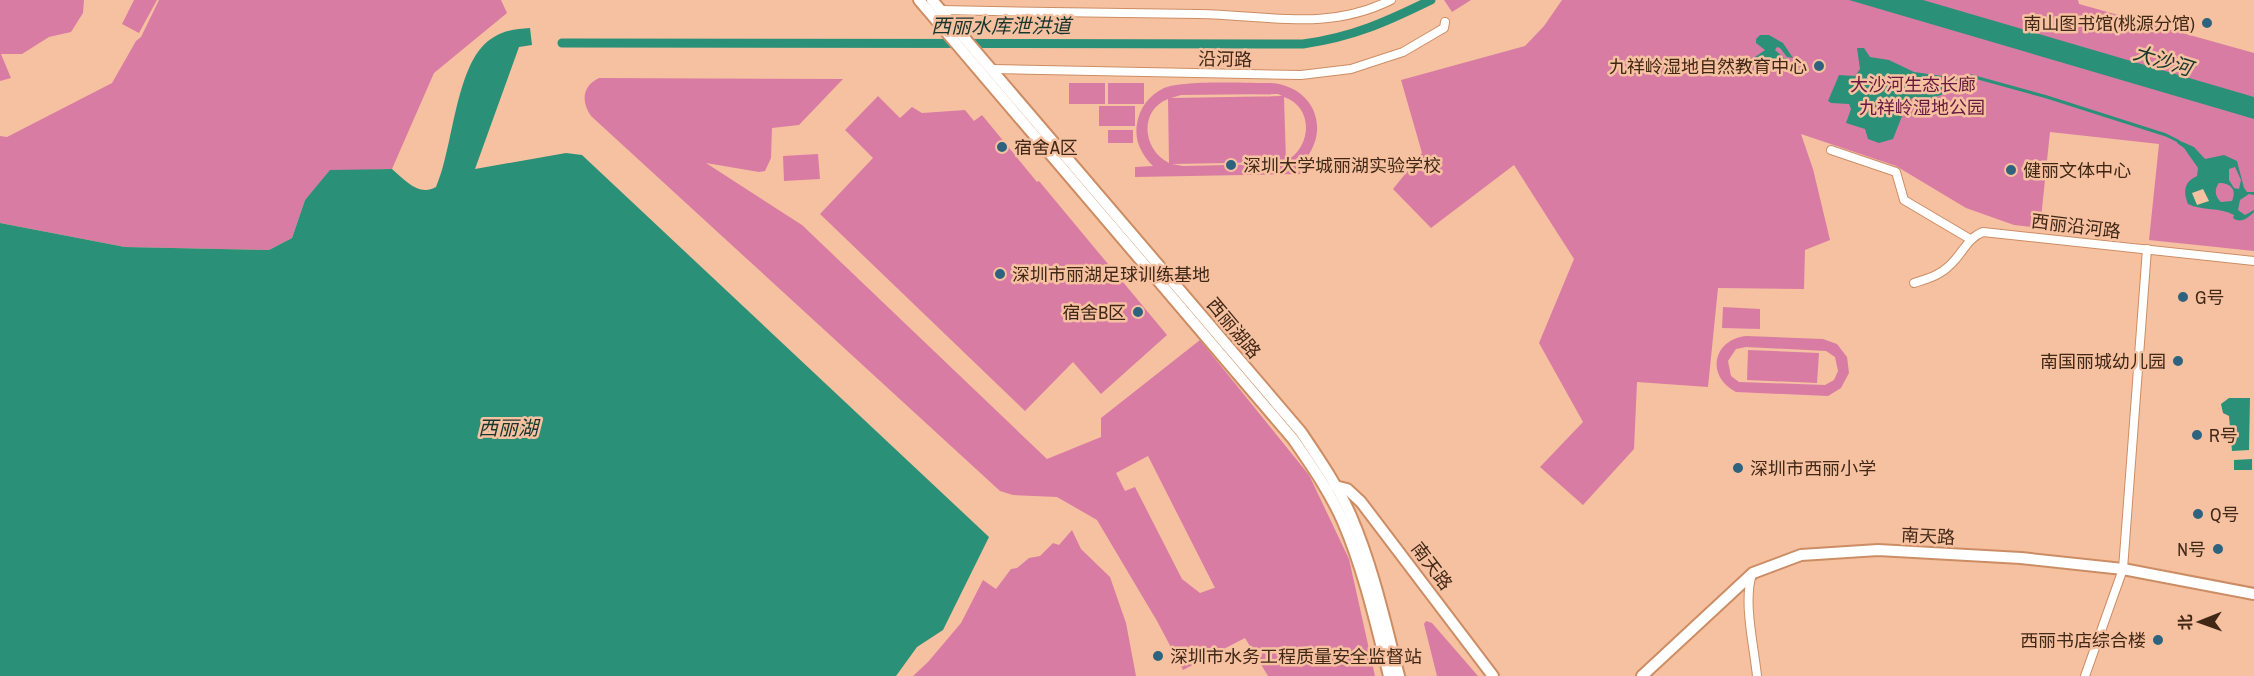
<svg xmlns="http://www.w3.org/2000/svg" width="2254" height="676" font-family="'Archivo Narrow','Noto Sans SC',sans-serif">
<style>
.green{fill:#d97ca4;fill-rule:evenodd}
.water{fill:#2b9078;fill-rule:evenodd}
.pier{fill:#f6c1a0}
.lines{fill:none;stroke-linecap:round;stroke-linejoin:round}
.stream{stroke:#2b9078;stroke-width:3}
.canal{stroke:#2b9078;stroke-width:9}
.street-casing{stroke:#cc8d64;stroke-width:10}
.secondary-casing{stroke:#cc8d64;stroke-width:14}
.street{stroke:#fff;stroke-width:8}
.secondary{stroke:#fff;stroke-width:10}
.poi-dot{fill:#2e637f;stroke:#f6c1a0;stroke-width:2}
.labels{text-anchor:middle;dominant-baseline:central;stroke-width:5;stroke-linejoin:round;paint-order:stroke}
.poi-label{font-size:18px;fill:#402716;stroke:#f6c1a0;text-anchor:start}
.street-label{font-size:18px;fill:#402716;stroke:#f6c1a0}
.park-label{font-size:18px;fill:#661940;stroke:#f6c1a0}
.water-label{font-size:20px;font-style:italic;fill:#18362d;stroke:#f6c1a0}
</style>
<rect width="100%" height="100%" fill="#f6c1a0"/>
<!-- green -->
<g class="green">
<path d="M0,0H84L83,13L71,32L49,37L22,54H1L11,78L0,81Z"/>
<path d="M134,0H157L139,33L122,24Z"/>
<path d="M159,0H501L507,13L434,73L392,169L330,171L305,200L292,238L269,250L125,247L0,223V136L7,137L112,83L136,41L141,37Z"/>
<path d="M1444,0H1471L1452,12Z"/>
<path d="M1562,0H2078L2079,4L2254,53V251L2149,240L2159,144L2050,132L2040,228L2014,225L1966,208L1896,166L1801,134L1813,169L1830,240L1805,250L1804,289L1718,288L1708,387L1637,382L1634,449L1583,505L1540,467L1583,422L1539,343L1574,259L1514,165L1431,228L1393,189L1422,153L1401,80L1525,46L1544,26Z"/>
<path d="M599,78L843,79L799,125L772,128L771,158L765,171L759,172L706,163L802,225L1047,459L1101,437V418L1200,340L1309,475L1349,559L1375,676H1268L1245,638L1183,670L1157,621L1097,520L1057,497L1013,495L1000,491L591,116C581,102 582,86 599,78ZM1148,456L1215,588H1214L1200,593L1182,579L1135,487L1125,491L1116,473Z"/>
<rect x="1069" y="83" width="36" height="21"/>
<rect x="1108" y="83" width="36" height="21"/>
<path d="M1271,83C1314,86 1332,130 1303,162V174L1135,177V167L1153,166C1142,155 1134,141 1137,124C1139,109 1149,95 1164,88C1183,80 1247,83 1271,83ZM1278,94L1282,96L1171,98L1181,95ZM1284,97C1314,107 1312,147 1286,161ZM1168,99L1169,163C1142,150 1139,110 1168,99ZM1283,162L1272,164L1183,166L1172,164Z"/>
<path d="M878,96L900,118L912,107L922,113L965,110L974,121L982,115L1037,182L1039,181L1167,335L1101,394L1073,362L1025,411L820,214L873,158L845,130Z"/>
<rect x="1099" y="106" width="36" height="20"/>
<rect x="1108" y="130" width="25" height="13"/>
<path d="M818,154L820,179L784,181L783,156Z"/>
<path d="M1723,307L1760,309V329L1722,328Z"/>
<path d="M1746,336L1823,339L1837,344L1847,357L1849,373L1841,388L1828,396L1736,392C1706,377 1712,340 1746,336ZM1746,347L1826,351L1835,357L1838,371L1834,380L1825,385L1739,382L1731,376L1728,361L1736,349Z"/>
<path d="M1748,350L1819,353L1817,383L1747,380Z"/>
<path d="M1072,530L1081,549L1110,577L1126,623L1136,676H913L928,662L961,623L983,580L996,589L1011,569L1017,568L1029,558L1040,556L1053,543L1059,545Z"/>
<path d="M1426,621L1432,623L1478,676H1437L1424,624Z"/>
</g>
<!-- water -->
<g class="water">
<path d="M1849,0H1923L2254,97V119Z"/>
<path d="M530,28L532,45L519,47L475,169L566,153L582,155L989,537L943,630L917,647L896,676H0V223L125,247L269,250L292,238L305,200L330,170L392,169C405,180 419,197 436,187C454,148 455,58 494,37C505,30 517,29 530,28Z"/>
<path d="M1760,35H1769L1783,43L1793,58L1787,57L1780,48L1777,47L1775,50L1784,58H1787V68L1780,67L1771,61L1758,64L1755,57L1765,50L1756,43V39Z"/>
<path d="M1857,48H1864L1870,57L1889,60L1914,72L1950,77L1952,88C1940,98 1930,99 1914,97L1908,101L1893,139L1879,143L1868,139L1865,129L1846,123L1851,109L1849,104L1831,103L1828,101L1839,75L1855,76L1860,69Z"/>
<path d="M2178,140L2194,147L2205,159L2224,155L2237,161L2244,188L2247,192H2254V195L2249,194L2240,200L2238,210L2245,215L2254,210V212C2248,218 2241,224 2233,218L2234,215C2220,207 2202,211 2188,204C2183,191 2184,182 2197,176L2198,168L2184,148L2177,143ZM2235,167L2241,180L2239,189L2234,188L2229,180V169ZM2219,183C2231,183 2237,190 2232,201L2221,202C2215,197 2214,189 2219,183Z"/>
<path d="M2250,398L2249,450L2232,451L2229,416L2223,413L2221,404L2229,398Z"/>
<path d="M2252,459V470H2234V460Z"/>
</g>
<!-- pier -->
<path class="pier" d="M2203,189L2209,201L2197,205L2192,193Z"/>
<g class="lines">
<!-- stream -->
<path class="stream" d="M1951,81L1971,76L2047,97L2166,135L2178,141"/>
<!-- canal -->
<path class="canal" d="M562,43L1303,44C1353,37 1386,22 1431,0"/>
<defs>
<g id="street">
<path d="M940,10C1026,12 1113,13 1199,14C1267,15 1327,32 1391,0"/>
<path d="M991,69L1301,75L1351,69L1403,52L1444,28L1445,22"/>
<path d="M1831,150L1896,172L1904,200L1970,239"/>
<path d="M1914,283C1926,279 1939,276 1949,266C1962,255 1967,238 1983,232L2254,261"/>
<path d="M1752,574C1743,602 1754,646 1757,676"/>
<path d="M2085,676L2123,569L2147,249"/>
</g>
<g id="secondary">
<path d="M919,0L1293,439C1311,465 1330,492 1343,522C1364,571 1376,624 1389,676"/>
<path d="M932,0L1301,432C1319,459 1338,486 1351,516C1373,567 1385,622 1399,676"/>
<path d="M1335,486L1347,489L1361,502L1493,676"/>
<path d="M1642,676L1753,573L1801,555L1878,550L2021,558L2123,569L2254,594"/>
</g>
</defs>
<!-- street casing -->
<use href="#street" class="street-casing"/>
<!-- secondary casing -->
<use href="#secondary" class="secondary-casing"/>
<!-- street -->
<use href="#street" class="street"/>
<!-- secondary -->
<use href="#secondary" class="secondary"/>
</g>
<!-- markers -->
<g class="poi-dot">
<circle cx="2207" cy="23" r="6"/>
<circle cx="1819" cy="66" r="6"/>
<circle cx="1002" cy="147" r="6"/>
<circle cx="1231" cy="165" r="6"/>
<circle cx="2011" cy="170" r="6"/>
<circle cx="1000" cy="274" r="6"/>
<circle cx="2183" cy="297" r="6"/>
<circle cx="1138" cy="312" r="6"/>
<circle cx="2178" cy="361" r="6"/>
<circle cx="2197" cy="435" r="6"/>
<circle cx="1738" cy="468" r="6"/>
<circle cx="2198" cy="514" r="6"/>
<circle cx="2218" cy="549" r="6"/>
<circle cx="2158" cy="640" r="6"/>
<circle cx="1158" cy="656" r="6"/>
</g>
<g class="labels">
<!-- poi labels -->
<g class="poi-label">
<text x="2195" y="23" text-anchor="end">南山图书馆(桃源分馆)</text>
<text x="1807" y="66" text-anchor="end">九祥岭湿地自然教育中心</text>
<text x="1014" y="147">宿舍A区</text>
<text x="1243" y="165">深圳大学城丽湖实验学校</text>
<text x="2023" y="170">健丽文体中心</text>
<text x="1012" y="274">深圳市丽湖足球训练基地</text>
<text x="2195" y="297">G号</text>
<text x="1126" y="312" text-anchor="end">宿舍B区</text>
<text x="2166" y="361" text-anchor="end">南国丽城幼儿园</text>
<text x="2209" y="435">R号</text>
<text x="1750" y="468">深圳市西丽小学</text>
<text x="2210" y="514">Q号</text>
<text x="2206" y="549" text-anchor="end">N号</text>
<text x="2146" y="640" text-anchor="end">西丽书店综合楼</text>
<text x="1170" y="656">深圳市水务工程质量安全监督站</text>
</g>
<!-- street labels -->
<g class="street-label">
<text transform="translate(1225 59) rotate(1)">沿河路</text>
<text transform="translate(2076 226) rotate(7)">西丽沿河路</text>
<text transform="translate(1234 328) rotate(50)">西丽湖路</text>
<text transform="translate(1928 536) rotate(3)">南天路</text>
<text transform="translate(1432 566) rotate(53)">南天路</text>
</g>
<!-- park labels -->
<g class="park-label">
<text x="1913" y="84">大沙河生态长廊</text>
<text x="1922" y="107">九祥岭湿地公园</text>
</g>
<!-- water labels -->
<g class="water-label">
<text x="1001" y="25">西丽水库泄洪道</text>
<text transform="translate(2163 60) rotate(17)">大沙河</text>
<text x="508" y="427">西丽湖</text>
</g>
</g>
<!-- north arrow -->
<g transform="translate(2200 622) rotate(269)" stroke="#f6c1a0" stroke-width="4.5" paint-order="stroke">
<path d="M0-4.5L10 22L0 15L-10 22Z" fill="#402716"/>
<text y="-9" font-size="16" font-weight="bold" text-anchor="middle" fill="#402716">北</text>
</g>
</svg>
